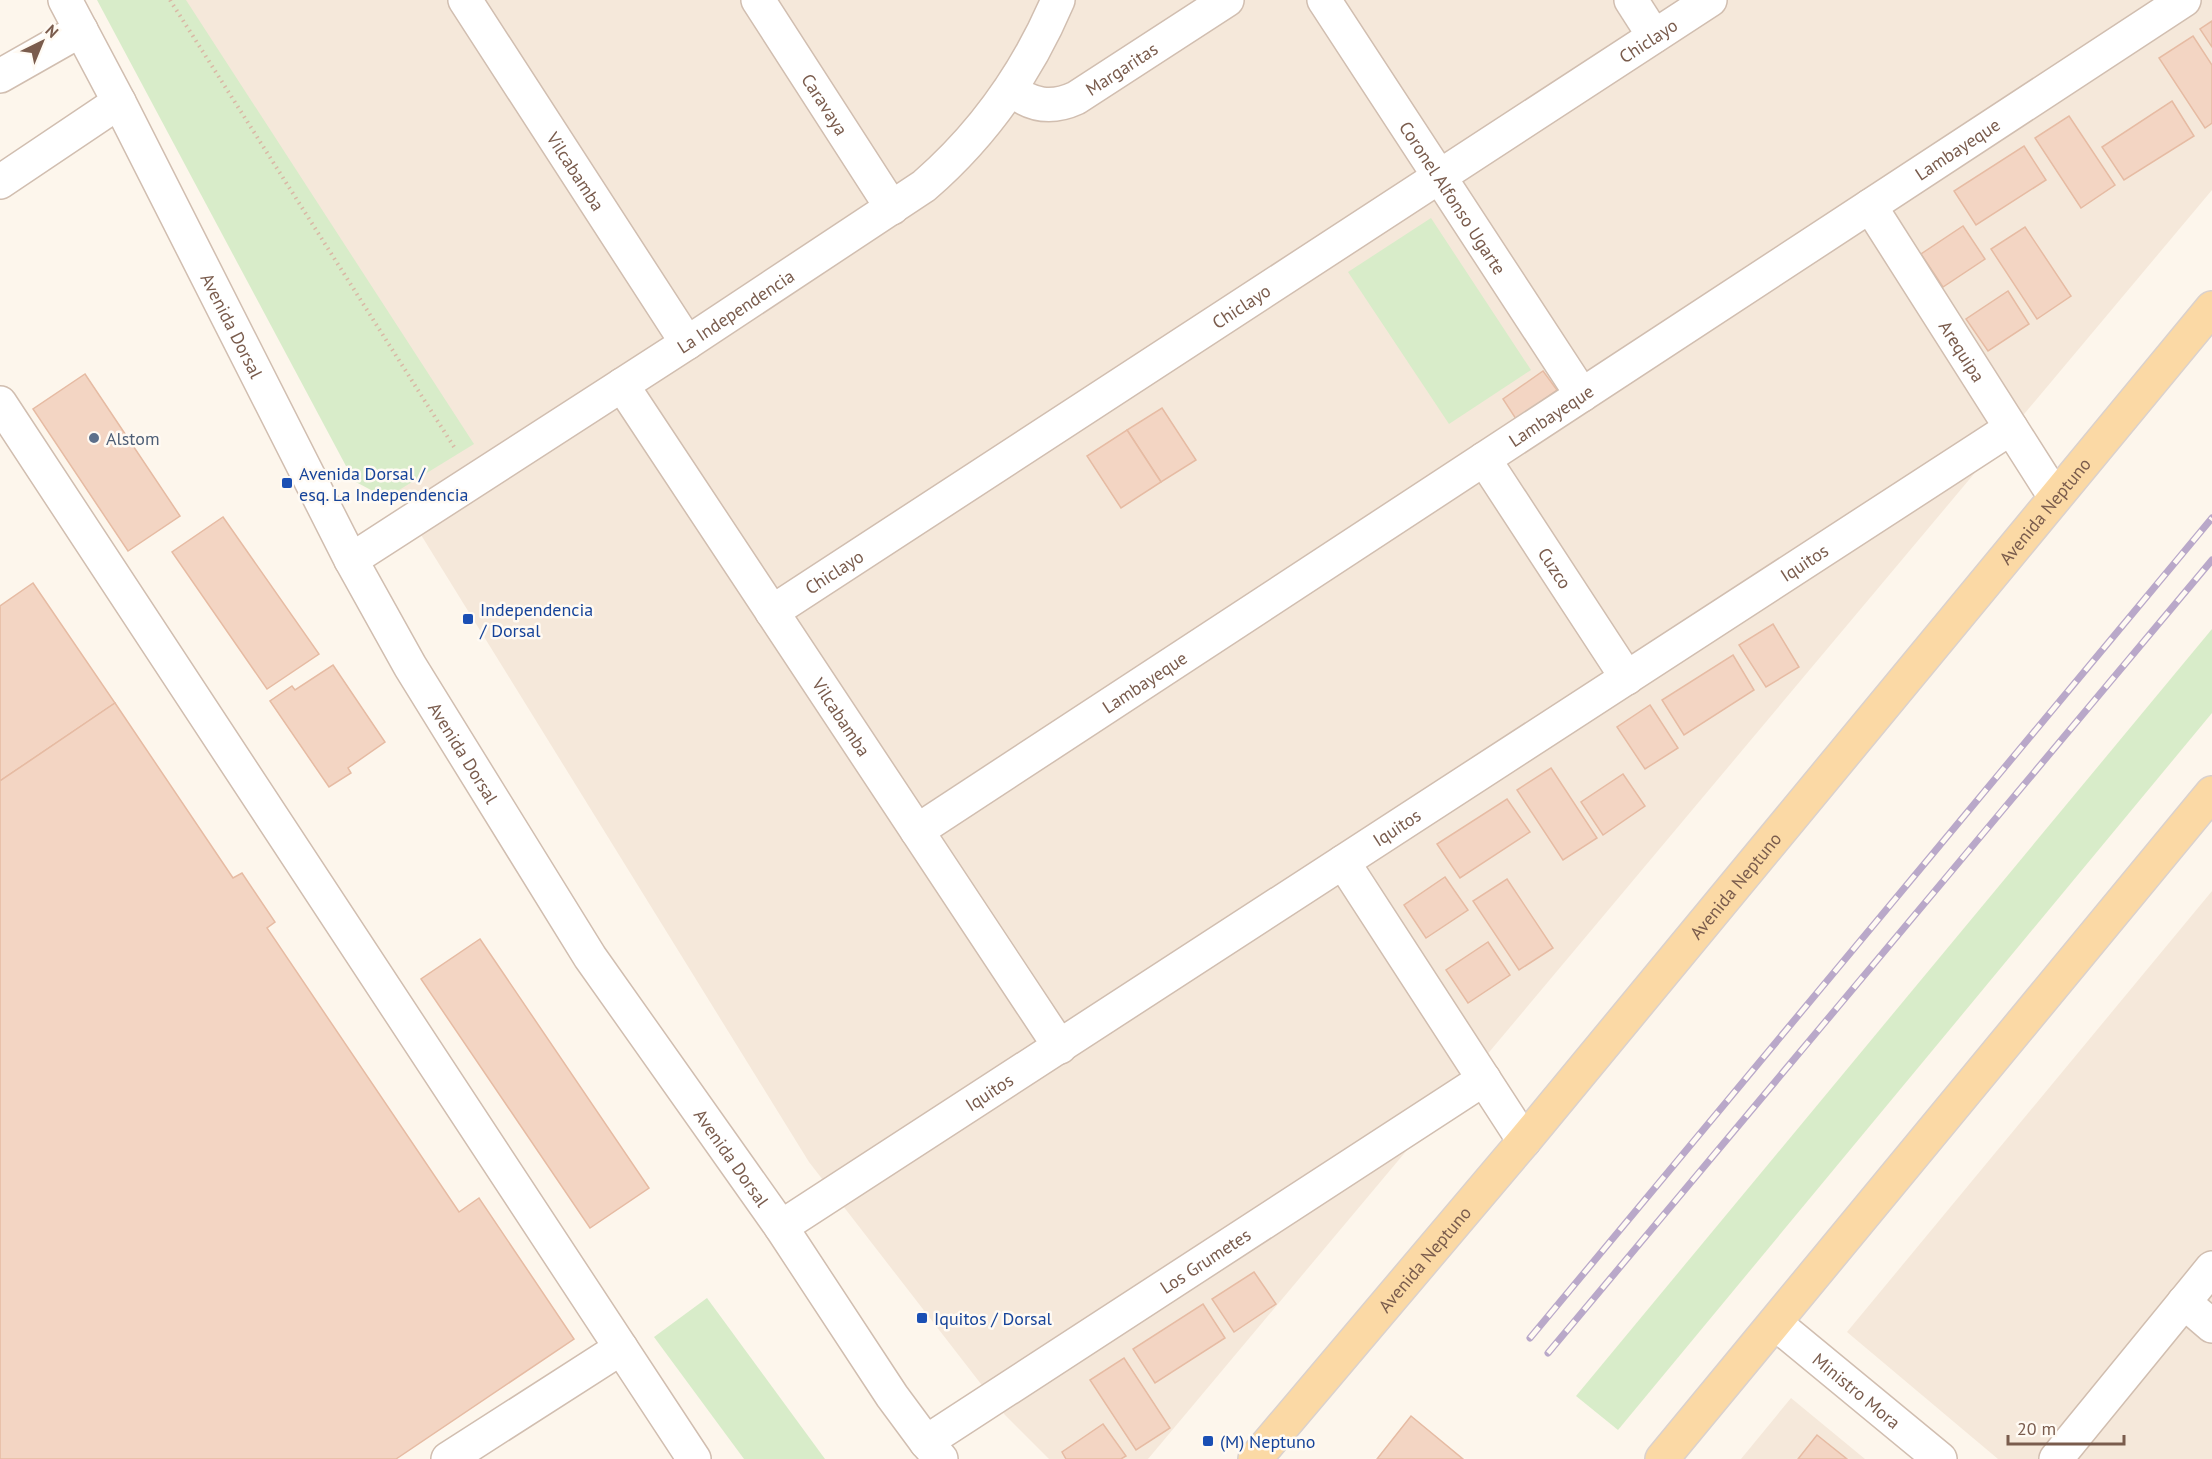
<svg xmlns="http://www.w3.org/2000/svg" width="2212" height="1459" font-family="'PT Sans',sans-serif">
<style>
.residential{fill:#f5e8da}
.green{fill:#d8ecc9}
.building{fill:#f3d5c3;stroke:#e6bba3;stroke-width:1.5}
.lines{fill:none;stroke-linecap:round;stroke-linejoin:round}
.minor-casing{stroke:#d1beb0;stroke-width:36}
.major-casing{stroke:#dad1cd;stroke-width:36}
.path{stroke:#d9b8a5;stroke-width:4;stroke-dasharray:1.5 4.5;stroke-linecap:butt}
.minor{stroke:#fff;stroke-width:33}
.major{stroke:#fbd9a5;stroke-width:33}
.rail-casing{stroke:#b9a8c9;stroke-width:7}
.rail{stroke:#fffaf3;stroke-width:4.5;stroke-dasharray:14;stroke-linecap:butt}
.service-dot{fill:#5c6f8a;stroke:#fffaf3;stroke-width:2}
.transit-dot{fill:#1a4fb4;stroke:#fffaf3;stroke-width:2}
.labels{text-anchor:middle;dominant-baseline:central;stroke-width:5;stroke-linejoin:round;paint-order:stroke}
.street-label{font-size:18px;fill:#7a5c4d;stroke:#fffaf3}
.service-label{font-size:18px;fill:#4e5e75;stroke:#fffaf3;text-anchor:start}
.transit-label{font-size:18px;fill:#164399;stroke:#fffaf3;text-anchor:start}
</style>
<rect width="100%" height="100%" fill="#fdf6ec"/>
<!-- residential -->
<g class="residential">
<path d="M147,0H2212V190L1148,1459H1049L1005,1415L809,1162L418,530Z"/>
<path d="M2212,891V1459H1998L1847,1332Z"/>
<path d="M1791,1398L1865,1459H1741Z"/>
</g>
<!-- green -->
<g class="green">
<path d="M97,0H186L474,444L386,498L354,481Z"/>
<path d="M1431,218L1531,370L1449,424L1348,272Z"/>
<path d="M2212,629V713L1618,1430L1576,1396Z"/>
<path d="M707,1298L825,1459H744L654,1337Z"/>
</g>
<!-- building -->
<g class="building">
<path d="M2212,21V47L2200,29Z"/>
<path d="M2193,36L2212,65V123L2205,128L2159,58Z"/>
<path d="M2172,101L2194,136L2124,180L2102,147Z"/>
<path d="M2069,116L2115,185L2081,208L2035,138Z"/>
<path d="M2024,146L2046,180L1976,225L1954,191Z"/>
<path d="M1963,226L1985,259L1943,287L1921,254Z"/>
<path d="M2025,227L2071,296L2037,319L1991,249Z"/>
<path d="M2008,291L2029,324L1988,351L1966,319Z"/>
<path d="M1543,371L1557,390L1516,419L1503,399Z"/>
<path d="M85,374L180,516L128,551L33,409Z"/>
<path d="M1162,408L1196,460L1161,482L1127,430Z"/>
<path d="M1127,430L1161,482L1121,508L1087,456Z"/>
<path d="M223,517L319,654L267,689L172,552Z"/>
<path d="M33,583L115,703L0,781V606Z"/>
<path d="M1773,624L1799,667L1766,687L1739,645Z"/>
<path d="M1733,655L1754,690L1684,735L1662,700Z"/>
<path d="M333,665L385,742L348,768L351,773L329,787L270,701L292,686L295,690Z"/>
<path d="M115,703L233,878L242,873L275,922L267,928L459,1212L479,1198L574,1339L396,1459H0V781Z"/>
<path d="M1650,705L1678,748L1645,769L1617,727Z"/>
<path d="M1551,768L1597,838L1563,860L1517,790Z"/>
<path d="M1623,774L1645,806L1603,835L1581,802Z"/>
<path d="M1507,799L1530,832L1460,878L1437,844Z"/>
<path d="M1445,877L1468,910L1426,938L1404,905Z"/>
<path d="M1507,879L1553,948L1519,970L1473,901Z"/>
<path d="M480,939L649,1188L590,1228L421,979Z"/>
<path d="M1488,942L1510,975L1468,1003L1446,970Z"/>
<path d="M1254,1272L1276,1304L1234,1332L1212,1299Z"/>
<path d="M1203,1304L1225,1338L1155,1383L1133,1349Z"/>
<path d="M1124,1358L1170,1428L1136,1450L1090,1380Z"/>
<path d="M1411,1416L1463,1459H1377Z"/>
<path d="M1103,1424L1126,1456L1121,1459H1066L1062,1452Z"/>
<path d="M1817,1435L1847,1459H1798Z"/>
</g>
<g class="lines">
<defs>
<g id="minor">
<path id="s1" d="M65,0L119,102L351,560L410,666L590,957L781,1227L892,1396L926,1442L941,1459"/>
<path id="s2" d="M465,0L687,343"/>
<path id="s3" d="M758,0L892,208"/>
<path id="s4" d="M1324,0L1582,395"/>
<path d="M1631,0L1654,36"/>
<path d="M0,76L81,30"/>
<path id="s5" d="M1011,89C1031,106 1052,109 1076,98L1227,0"/>
<path d="M0,182L119,102"/>
<path id="s6" d="M1870,206L2055,497"/>
<path id="s7" d="M622,385L1060,1047"/>
<path d="M0,403L694,1459"/>
<path id="s8" d="M1484,459L1627,678"/>
<path id="s9" d="M351,560L687,343L924,186C984,134 1027,73 1058,0"/>
<path id="s10" d="M772,612L1710,0"/>
<path id="s11" d="M917,831L2184,0"/>
<path d="M1343,862L1524,1141"/>
<path id="s12" d="M781,1227L2011,428"/>
<path d="M2184,1302L2212,1326"/>
<path id="s13" d="M1775,1323L1940,1459"/>
<path id="s14" d="M926,1442L1484,1079"/>
<path d="M448,1459L621,1348"/>
<path d="M2056,1459L2212,1268"/>
</g>
<g id="major">
<path id="s15" d="M1255,1459L1524,1141L2212,308"/>
<path d="M1662,1459L2212,793"/>
</g>
</defs>
<!-- minor casing -->
<use href="#minor" class="minor-casing"/>
<!-- major casing -->
<use href="#major" class="major-casing"/>
<!-- path -->
<path class="path" d="M170,0L456,450"/>
<!-- minor -->
<use href="#minor" class="minor"/>
<!-- major -->
<use href="#major" class="major"/>
<defs>
<g id="rail">
<path d="M1530,1338L2212,518"/>
<path d="M1548,1353L2212,560"/>
</g>
</defs>
<!-- rail casing -->
<use href="#rail" class="rail-casing"/>
<!-- rail -->
<use href="#rail" class="rail"/>
</g>
<!-- markers -->
<circle class="service-dot" cx="94" cy="438" r="6"/>
<g class="transit-dot">
<rect x="281" y="477" width="12" height="12" rx="3"/>
<rect x="462" y="613" width="12" height="12" rx="3"/>
<rect x="916" y="1312" width="12" height="12" rx="3"/>
<rect x="1202" y="1435" width="12" height="12" rx="3"/>
</g>
<g class="labels">
<!-- street labels -->
<g class="street-label">
<text stroke="none"><textPath href="#s10" startOffset="1046">Chiclayo</textPath></text>
<text stroke="none"><textPath href="#s5" startOffset="124">Margaritas</textPath></text>
<text stroke="none"><textPath href="#s3" startOffset="124">Caravaya</textPath></text>
<text stroke="none"><textPath href="#s11" startOffset="1244">Lambayeque</textPath></text>
<text stroke="none"><textPath href="#s2" startOffset="204">Vilcabamba</textPath></text>
<text stroke="none"><textPath href="#s4" startOffset="236">Coronel Alfonso Ugarte</textPath></text>
<text stroke="none"><textPath href="#s10" startOffset="560">Chiclayo</textPath></text>
<text stroke="none"><textPath href="#s9" startOffset="458">La Independencia</textPath></text>
<text stroke="none"><textPath href="#s1" startOffset="366">Avenida Dorsal</textPath></text>
<text stroke="none"><textPath href="#s6" startOffset="172">Arequipa</textPath></text>
<text stroke="none"><textPath href="#s11" startOffset="758">Lambayeque</textPath></text>
<text stroke="none"><textPath href="#s15" startOffset="1234">Avenida Neptuno</textPath></text>
<text stroke="none"><textPath href="#s12" startOffset="1220">Iquitos</textPath></text>
<text stroke="none"><textPath href="#s8" startOffset="130">Cuzco</textPath></text>
<text stroke="none"><textPath href="#s10" startOffset="74">Chiclayo</textPath></text>
<text stroke="none"><textPath href="#s11" startOffset="272">Lambayeque</textPath></text>
<text stroke="none"><textPath href="#s7" startOffset="398">Vilcabamba</textPath></text>
<text stroke="none"><textPath href="#s1" startOffset="852">Avenida Dorsal</textPath></text>
<text stroke="none"><textPath href="#s12" startOffset="734">Iquitos</textPath></text>
<text stroke="none"><textPath href="#s15" startOffset="748">Avenida Neptuno</textPath></text>
<text stroke="none"><textPath href="#s12" startOffset="248">Iquitos</textPath></text>
<text stroke="none"><textPath href="#s1" startOffset="1338">Avenida Dorsal</textPath></text>
<text stroke="none"><textPath href="#s15" startOffset="262">Avenida Neptuno</textPath></text>
<text stroke="none"><textPath href="#s14" startOffset="333">Los Grumetes</textPath></text>
<text stroke="none"><textPath href="#s13" startOffset="106">Ministro Mora</textPath></text>
</g>
<!-- service labels -->
<g class="service-label">
<text x="106" y="438">Alstom</text>
</g>
<!-- transit labels -->
<g class="transit-label">
<text x="299" y="473">Avenida Dorsal /<tspan x="299" dy="21">esq. La Independencia</tspan></text>
<text x="480" y="609">Independencia<tspan x="480" dy="21">/ Dorsal</tspan></text>
<text x="934" y="1318">Iquitos / Dorsal</text>
<text x="1220" y="1441">(M) Neptuno</text>
</g>
</g>
<!-- north arrow -->
<g transform="translate(42 42) rotate(43)" stroke="#fffaf3" stroke-width="4.5" paint-order="stroke">
<path d="M0-4.5L10 22L0 15L-10 22Z" fill="#7a5c4d"/>
<text y="-9" font-size="16" font-weight="bold" text-anchor="middle" fill="#7a5c4d">N</text>
</g>
<!-- scale -->
<path d="M2008 1435v9h116v-9" fill="none" stroke="#7a5c4d" stroke-width="3"/>
<text x="2017" y="1435" font-size="18" fill="#7a5c4d" stroke="#fffaf3" stroke-width="4.5" paint-order="stroke">20 m</text>
</svg>
